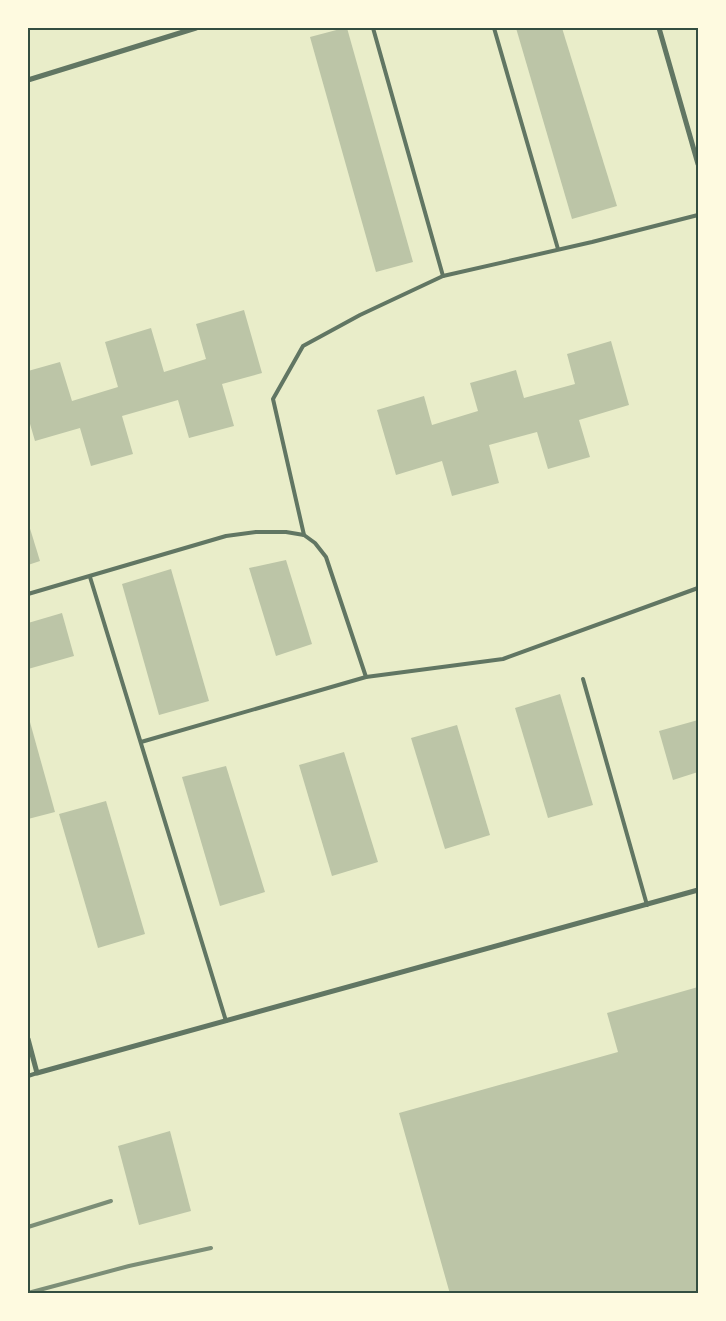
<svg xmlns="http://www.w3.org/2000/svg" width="726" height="1321" font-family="'PT Sans',sans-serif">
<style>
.building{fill:#bcc5a7}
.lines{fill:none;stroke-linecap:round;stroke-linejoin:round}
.service{stroke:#617663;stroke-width:4}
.minor{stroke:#617663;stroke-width:5}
.rail{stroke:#7c8e77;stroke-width:4}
.neatline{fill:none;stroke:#344e41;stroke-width:2}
</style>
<rect width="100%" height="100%" fill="#e9edc9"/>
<!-- building -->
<g class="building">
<path d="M344,28H347L413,262L376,272L310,37Z"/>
<path d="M516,28H562L617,206L572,219Z"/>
<path d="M244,310L262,373L222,384L234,426L189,438L178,400L122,416L133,454L91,466L80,428L35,441L28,417V371L60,362L72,401L118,387L105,342L151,328L164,372L206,359L196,324Z"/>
<path d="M611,341L629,405L579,420L590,457L548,469L537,432L489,445L499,483L452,496L442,461L396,475L377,410L424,396L432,425L478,411L470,383L516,370L524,398L575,384L567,354Z"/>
<path d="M28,522L40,561L28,565Z"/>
<path d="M286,560L312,644L276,656L249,568Z"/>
<path d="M171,569L209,701L159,715L122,584Z"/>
<path d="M62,613L74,656L28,669V623Z"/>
<path d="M560,694L593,805L548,818L515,708Z"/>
<path d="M28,715L55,812L28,819Z"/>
<path d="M698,720V772L673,780L659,731Z"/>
<path d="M457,725L490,835L445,849L411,738Z"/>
<path d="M344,752L378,862L332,876L299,765Z"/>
<path d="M226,766L265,892L220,906L182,777Z"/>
<path d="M106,801L145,934L98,948L59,814Z"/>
<path d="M698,987V1294H450L399,1113L618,1052L607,1013Z"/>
<path d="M170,1131L191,1211L139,1225L118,1146Z"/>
</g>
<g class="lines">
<!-- service -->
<g class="service">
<path d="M373,28L443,276"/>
<path d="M494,28L558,249"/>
<path d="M304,535L273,399L303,346L360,315L443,276L592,242L698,215"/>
<path d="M90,577L226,1021"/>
<path d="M28,594L226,536L256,532H286L304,535L315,543L326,557L366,677"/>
<path d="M583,679L647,905"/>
<path d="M141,742L366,677L503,659L698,588"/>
<path d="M28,1076L37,1073"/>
</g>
<!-- minor -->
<g class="minor">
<path d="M659,28L698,164"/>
<path d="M28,80L196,28"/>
<path d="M28,1039L37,1073L698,890"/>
</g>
<!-- rail -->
<g class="rail">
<path d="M28,1227L111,1201"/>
<path d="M28,1293L129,1266L211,1248"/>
</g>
</g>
<!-- border -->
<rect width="726" height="1321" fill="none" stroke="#fefae0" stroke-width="58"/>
<rect x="29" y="29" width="668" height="1263" class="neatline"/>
</svg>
